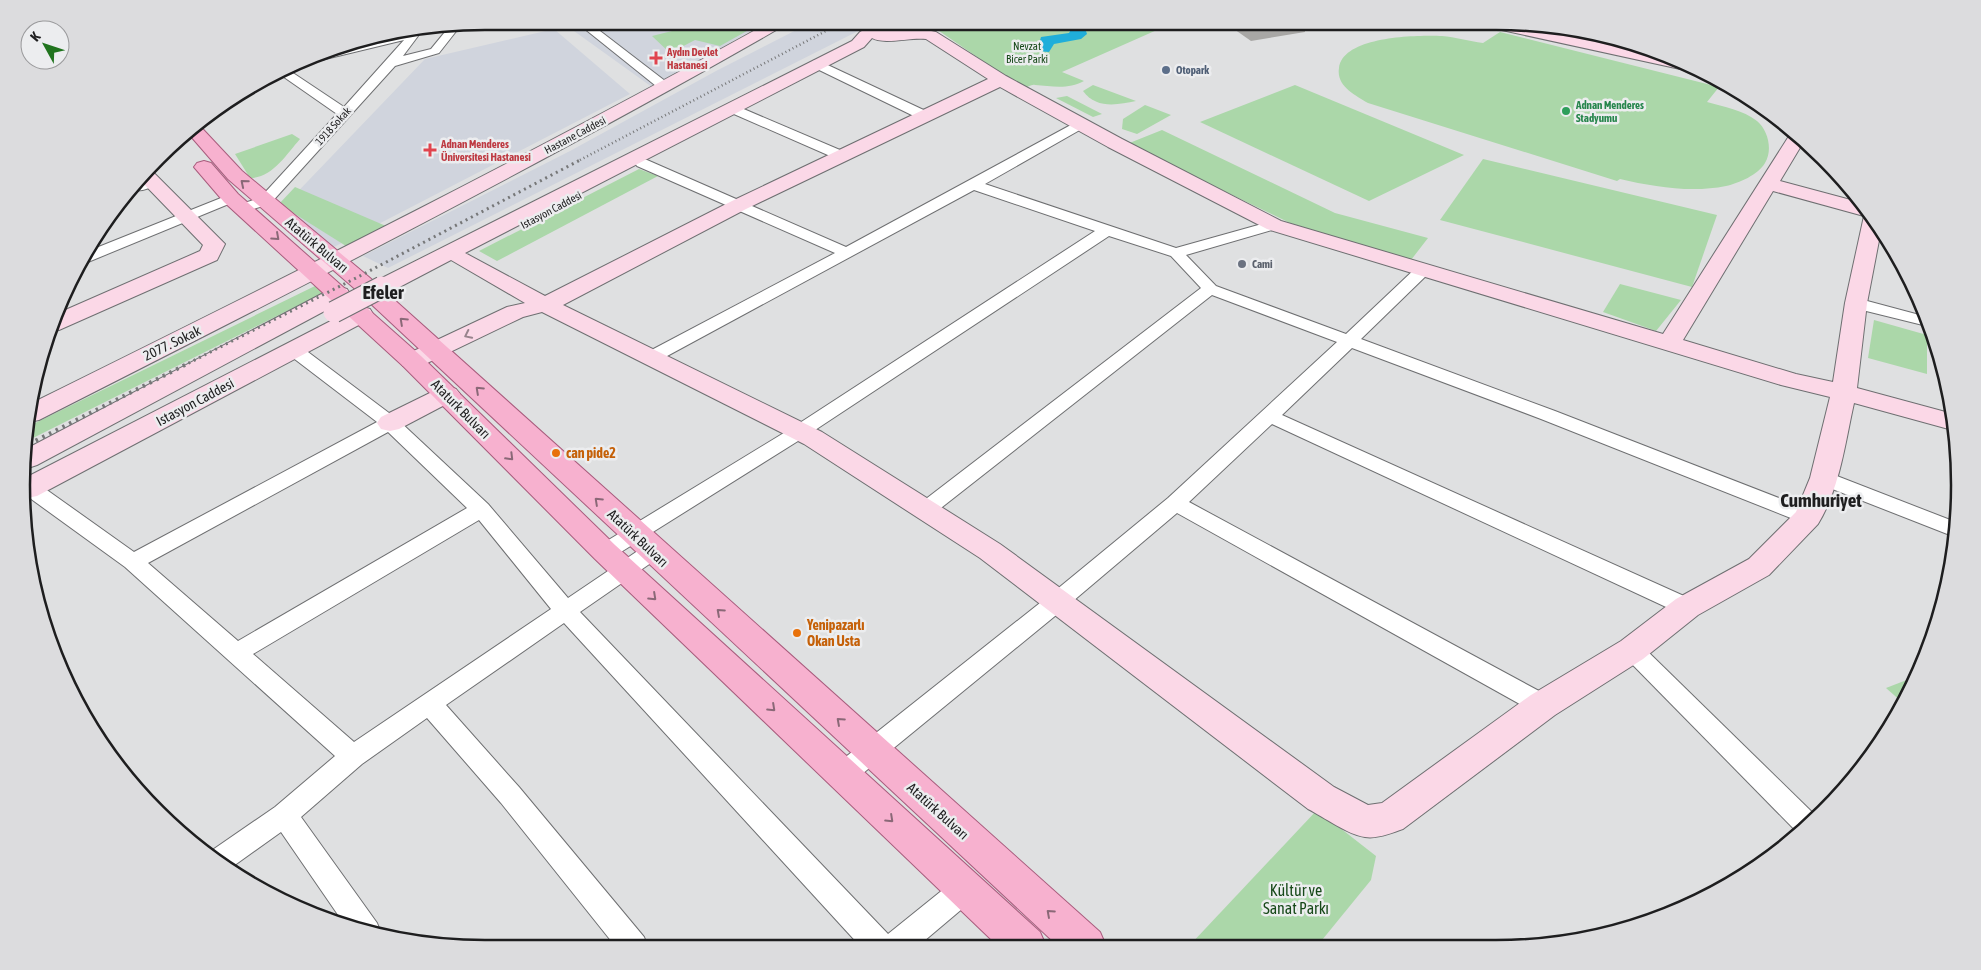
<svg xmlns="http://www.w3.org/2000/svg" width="1981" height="970" font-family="'Asap Condensed',sans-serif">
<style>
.built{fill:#d0d4dd}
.green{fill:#abd7a9}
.water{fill:#20aeda}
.building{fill:#a8a7a5}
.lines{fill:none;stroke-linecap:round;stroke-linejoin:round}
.street-casing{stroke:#6e6f71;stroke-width:2}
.secondary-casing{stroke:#6e6f71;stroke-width:2}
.primary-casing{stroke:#a85c7d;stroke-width:2}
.street{fill:#fff;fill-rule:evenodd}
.secondary{fill:#fbd8e7;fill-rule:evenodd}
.primary{fill:#f7b1cf;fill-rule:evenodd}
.rail-far2{stroke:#767778;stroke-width:2.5;stroke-dasharray:1 3;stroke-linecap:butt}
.rail-far1{stroke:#767778;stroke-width:3;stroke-dasharray:2 4;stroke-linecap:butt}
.rail{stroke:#767778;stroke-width:4;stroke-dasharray:2.5 5;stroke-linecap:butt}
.secondary-bridge-casing{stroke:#6e6f71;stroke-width:23;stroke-linecap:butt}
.secondary-bridge{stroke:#fbd8e7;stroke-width:21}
.oneway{stroke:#8a6877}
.oneway2{stroke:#98848d}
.health-dot{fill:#e0444e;stroke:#ecedef;stroke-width:2}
.service-dot{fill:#5c6f8a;stroke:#ecedef;stroke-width:2}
.leisure-dot{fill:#2e9e5b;stroke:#ecedef;stroke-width:2}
.worship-dot{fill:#6b7280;stroke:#ecedef;stroke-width:2}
.food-dot{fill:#e8710a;stroke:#ecedef;stroke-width:2}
.labels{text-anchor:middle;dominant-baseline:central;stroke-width:5;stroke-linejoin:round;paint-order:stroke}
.far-park-label{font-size:11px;fill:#174919;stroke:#ecedef}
.far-health-label{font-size:11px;font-weight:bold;fill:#be3a42;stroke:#ecedef;text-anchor:start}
.far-service-label{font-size:11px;font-weight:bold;fill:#4e5e75;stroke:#ecedef;text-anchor:start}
.far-leisure-label{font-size:11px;font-weight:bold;fill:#27864d;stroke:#ecedef;text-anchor:start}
.far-street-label{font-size:11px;fill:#1e1e1f;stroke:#ecedef}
.far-worship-label{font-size:11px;font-weight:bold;fill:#5b616d;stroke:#ecedef;text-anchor:start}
.street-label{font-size:14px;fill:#1e1e1f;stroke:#ecedef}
.food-label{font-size:14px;font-weight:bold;fill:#c56008;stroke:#ecedef;text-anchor:start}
.near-park-label{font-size:16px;fill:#174919;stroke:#ecedef}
.district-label{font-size:19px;font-weight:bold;fill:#1e1e1f;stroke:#ecedef}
.rim{fill:none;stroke:#1e1e1f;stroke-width:2.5}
</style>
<rect width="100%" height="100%" fill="#dfe0e1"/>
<!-- built -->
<g class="built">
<path d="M560,21L766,22L652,87Z"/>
<path d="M812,22H876L388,268L363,256L570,151L716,71Z"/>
<path d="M554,29L630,94L334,247L284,206L425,59Z"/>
</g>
<!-- green -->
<g class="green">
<path d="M712,21L763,22L720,46L695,40L670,53L652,36Z"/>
<path d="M926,22H1175L1062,72L1084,81C1068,90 1051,86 1035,85C1032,84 1027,87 1024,89Z"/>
<path d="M1500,32L1719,87L1707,102C1724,107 1743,110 1757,121C1768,130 1773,150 1765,163C1758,175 1739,183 1726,186C1692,193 1654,187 1620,179L1617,181L1368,103C1355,95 1336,86 1339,68C1343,36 1417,35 1442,36C1455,37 1469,41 1483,43Z"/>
<path d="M1093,85L1136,101C1117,105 1096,109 1083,91Z"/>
<path d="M1295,85L1464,155L1369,201L1200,122Z"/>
<path d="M1067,96L1102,114L1093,117L1056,98Z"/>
<path d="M1145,105L1171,115L1137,134L1122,129L1123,119Z"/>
<path d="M1162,130L1335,213L1428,238L1411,260L1290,223L1127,144Z"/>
<path d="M292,134L300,139C286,155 272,178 250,178L235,154Z"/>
<path d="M1483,159L1717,215L1692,287L1440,220Z"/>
<path d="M639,169L658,176L497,261L479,251Z"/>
<path d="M295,187L386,226L346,246L279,204Z"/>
<path d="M1620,284L1681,300L1656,331L1603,312Z"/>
<path d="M315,286L323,293L29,440V426Z"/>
<path d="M1874,320L1927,335V374L1868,358Z"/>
<path d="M1917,676L1912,690L1903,703L1886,688Z"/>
<path d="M1317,810L1376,856L1371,880L1318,945L1189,946Z"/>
</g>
<!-- water -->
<path class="water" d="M1075,22H1090L1085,28L1087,34L1081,39L1054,44L1049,52L1037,51L1041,37L1069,33Z"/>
<!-- building -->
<path class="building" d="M1224,22H1304L1305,32L1251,41Z"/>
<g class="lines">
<defs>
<g id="street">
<path d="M575,21H587L669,84L671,87L669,90H661Z"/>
<path d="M461,25L439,53L395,66L270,204L243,212L238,211L236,208L238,205L260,198L337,114L281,75L290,71L344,107L404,40L313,62L309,60C342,42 383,38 421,32L403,56L431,49L449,27Z"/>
<path d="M1567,29L1581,31L1551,39L1545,36L1547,34Z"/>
<path d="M1600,35L1621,39L1639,51L1637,53H1629Z"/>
<path d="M817,60L930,113L931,116L925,120L920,119L813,67L811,64L813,61Z"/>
<path d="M732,104L847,153L849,156L842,160L837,159L727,111L726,108Z"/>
<path d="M1080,120L1087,124L1085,127L985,184L1176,248L1269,222H1279L1282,225L1279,228L1186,255L1216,286L1346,334L1418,266H1430L1432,269L1430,272L1361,339L1555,411L1815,512L1818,517L1815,522L1808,524L1801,522L1541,419L1352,348L1282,415L1695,601L1698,607L1695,613L1687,615L1679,613L1272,424L1189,502L1552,698L1555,705L1552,712L1543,715L1534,712L1177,513L1066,607L851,783L842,786L833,783L829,775L833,767L1050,595L1168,498L1337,342L1212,295L932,515L925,517L918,515L915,510L918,505L1201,288L1171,256L1109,236L806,436L613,557L605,560L597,557L594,552L597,547L792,428L1095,231L974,190L656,362L650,363L644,362L641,358L644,354L835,253L637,166L635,163L642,159L647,160L846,247Z"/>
<path d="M152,177L157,178L159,181C154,187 142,192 134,190L145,179Z"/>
<path d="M231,194L236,195L238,198L236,201L88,262L80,263L86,252Z"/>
<path d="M1856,298L1927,317L1931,327L1850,307L1848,303L1850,299Z"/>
<path d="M294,345L300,346L397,419L488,504L568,598L645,546L653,543L661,546L664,551L661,556L580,612L888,934L955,880L965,876L975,880L979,889L975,898L917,947H861L564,623L446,705L519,787L644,937L648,947H616L501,803L427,718L362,764L301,817L377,923L381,933L380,935L365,933L345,925L281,832L232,867L211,851L275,807L335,756L125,567L27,496V482L37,483L134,552L377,422L288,354L285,350L288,346ZM388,432L467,508L238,641L148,563ZM479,520L551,609L354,742L253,654Z"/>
<path d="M1824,471L1958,523L1955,537L1817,483L1814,478L1817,473Z"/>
<path d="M1632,641L1640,644L1816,816L1797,832L1624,656L1620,650L1624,644Z"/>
</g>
<g id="secondary">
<path d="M770,22H788L785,25C541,165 290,293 39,420L29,422L30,404C279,281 527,157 770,22Z"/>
<path d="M879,22H898L885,31L917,28L936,32L1006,76L1122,139L1281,221L1663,334L1789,136L1794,132L1804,141L1780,181L1862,203L1881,230L1867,303L1857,388L1953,414L1956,431L1854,403C1845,443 1840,488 1818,524L1769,575L1698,615L1643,659L1555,715L1403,829C1392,833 1377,839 1365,837C1348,835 1324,817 1308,809L980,558L804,444L542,312L523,317L421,366L412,368L403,366L400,361L403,356L507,307L525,303L451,260L390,292L382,294L374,292L371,287L374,282L852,41L860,32ZM872,38C884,45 911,37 926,39L988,79L732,201L545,296L465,253L864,47ZM1000,87L1108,147L1267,229L1781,385L1830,397L1810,478L1796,512L1749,559L1676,599L1621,641L1531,695L1382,803L1368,805L1334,787L1000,544L822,432L563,305L746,209ZM1773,191L1864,216L1845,303L1833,382L1796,374L1683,340Z"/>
<path d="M1480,22H1510L1667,56L1701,69L1694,72L1488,27L1483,25Z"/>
<path d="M152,171L225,244L217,260L59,330L49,332L54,315L200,251L203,245L142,182Z"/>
<path d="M339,287L347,289L350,294L347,299L37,465L28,468V448L331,289Z"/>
<path d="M362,307L370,309L373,314L370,319L37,496L27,498V477L354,309Z"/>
<path d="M447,386L456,389L460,394L456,399L399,429L390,431L381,429L377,423L381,417L438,389Z"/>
</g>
<g id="primary">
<path d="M197,123L242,171L370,278L1100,932L1106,946H1058L354,288L228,179L188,133Z"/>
<path d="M204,161L211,163L238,194L421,356L615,545L1040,932L1046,946H998L595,559L403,366L224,202L194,167L197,163Z"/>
</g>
</defs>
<!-- street casing -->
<use href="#street" class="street-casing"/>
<!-- secondary casing -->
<use href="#secondary" class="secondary-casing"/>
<!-- primary casing -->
<use href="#primary" class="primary-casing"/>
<!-- street -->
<use href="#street" class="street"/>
<!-- secondary -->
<use href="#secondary" class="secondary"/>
<!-- primary -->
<use href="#primary" class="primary"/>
<!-- rail-far2 -->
<path class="rail-far2" d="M580,160L843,22"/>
<!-- rail-far1 -->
<path class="rail-far1" d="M183,366L356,278L582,159"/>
<!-- rail -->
<path class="rail" d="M29,444L185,365"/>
<defs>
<path id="secondary-bridge" d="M334,312L382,287"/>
</defs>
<!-- secondary-bridge casing -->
<use href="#secondary-bridge" class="secondary-bridge-casing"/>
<!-- secondary-bridge -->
<use href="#secondary-bridge" class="secondary-bridge"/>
</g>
<!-- one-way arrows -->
<defs><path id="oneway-chevron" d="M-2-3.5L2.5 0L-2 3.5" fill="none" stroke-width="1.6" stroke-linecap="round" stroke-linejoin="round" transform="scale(1.25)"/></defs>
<g class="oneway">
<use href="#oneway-chevron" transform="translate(244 183) rotate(-140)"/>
<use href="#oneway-chevron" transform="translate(276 237) rotate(42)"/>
<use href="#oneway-chevron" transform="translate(403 321) rotate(-137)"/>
<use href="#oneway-chevron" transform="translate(479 390) rotate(-137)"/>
<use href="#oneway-chevron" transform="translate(510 457) rotate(45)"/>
<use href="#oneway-chevron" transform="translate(598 501) rotate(-137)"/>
<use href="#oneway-chevron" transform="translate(653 597) rotate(43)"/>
<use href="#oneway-chevron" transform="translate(720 612) rotate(-138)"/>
<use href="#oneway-chevron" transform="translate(772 708) rotate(43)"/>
<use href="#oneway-chevron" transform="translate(840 721) rotate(-138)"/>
<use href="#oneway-chevron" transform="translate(890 819) rotate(43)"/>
<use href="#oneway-chevron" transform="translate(1050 913) rotate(-138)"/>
</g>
<use class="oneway2" href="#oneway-chevron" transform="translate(468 335) rotate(154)"/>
<!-- markers -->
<g class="health-dot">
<path d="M653.5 50.5h5v5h5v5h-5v5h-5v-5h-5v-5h5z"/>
<path d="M427.5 142.5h5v5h5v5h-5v5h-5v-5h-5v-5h5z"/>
</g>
<circle class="service-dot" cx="1166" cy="70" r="5"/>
<circle class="leisure-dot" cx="1566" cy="111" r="5"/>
<circle class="worship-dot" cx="1242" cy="264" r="5"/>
<g class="food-dot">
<circle cx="556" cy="453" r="5"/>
<circle cx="797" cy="633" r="5"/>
</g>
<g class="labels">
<!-- far-park labels -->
<g class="far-park-label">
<text x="1027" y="46">Nevzat<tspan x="1027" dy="13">Bicer Parki</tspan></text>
</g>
<!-- far-health labels -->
<g class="far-health-label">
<text x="667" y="52">Aydın Devlet<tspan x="667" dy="13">Hastanesi</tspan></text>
<text x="441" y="144">Adnan Menderes<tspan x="441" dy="13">Üniversitesi Hastanesi</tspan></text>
</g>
<!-- far-service labels -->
<g class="far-service-label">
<text x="1176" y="70">Otopark</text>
</g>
<!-- far-leisure labels -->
<g class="far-leisure-label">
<text x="1576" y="105">Adnan Menderes<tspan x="1576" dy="13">Stadyumu</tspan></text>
</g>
<!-- far-street labels -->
<g class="far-street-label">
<text transform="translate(333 126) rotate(-48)">1918 Sokak</text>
<text transform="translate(575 135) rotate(-28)">Hastane Caddesi</text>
<text transform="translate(551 210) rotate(-28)">Istasyon Caddesi</text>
</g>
<!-- far-worship labels -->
<g class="far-worship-label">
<text x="1252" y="264">Cami</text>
</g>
<!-- street labels -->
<g class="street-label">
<text transform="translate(317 245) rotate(40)">Atatürk Bulvarı</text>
<text transform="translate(172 343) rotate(-26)">2077. Sokak</text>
<text transform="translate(195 402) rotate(-28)">Istasyon Caddesi</text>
<text transform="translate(461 409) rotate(45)">Ataturk Bulvarı</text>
<text transform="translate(638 538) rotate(43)">Atatürk Bulvarı</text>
<text transform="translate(938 811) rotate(42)">Atatürk Bulvarı</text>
</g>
<!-- food labels -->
<g class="food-label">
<text x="566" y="453">can pide2</text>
<text x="807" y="625">Yenipazarlı<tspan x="807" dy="16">Okan Usta</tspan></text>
</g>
<!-- near-park labels -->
<g class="near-park-label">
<text x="1296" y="890">Kültür ve<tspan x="1296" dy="18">Sanat Parkı</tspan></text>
</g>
<!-- district labels -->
<g class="district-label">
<text x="383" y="292">Efeler</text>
<text x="1821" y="500">Cumhuriyet</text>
</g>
</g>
<!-- crop -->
<path d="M0 0H1981V970H0ZM485 30H1496A455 455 0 0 1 1951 485V485A455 455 0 0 1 1496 940H485A455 455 0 0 1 30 485V485A455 455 0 0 1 485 30Z" fill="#dcdcde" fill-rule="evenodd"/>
<path class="rim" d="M485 30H1496A455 455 0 0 1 1951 485V485A455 455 0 0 1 1496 940H485A455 455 0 0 1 30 485V485A455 455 0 0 1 485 30Z"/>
<!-- north arrow -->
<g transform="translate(45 45) rotate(310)"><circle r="24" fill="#ecedef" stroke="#9a9a9c"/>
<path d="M0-4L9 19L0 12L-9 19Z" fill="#20741e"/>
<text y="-8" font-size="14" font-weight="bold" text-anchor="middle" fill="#1e1e1f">K</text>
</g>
</svg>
